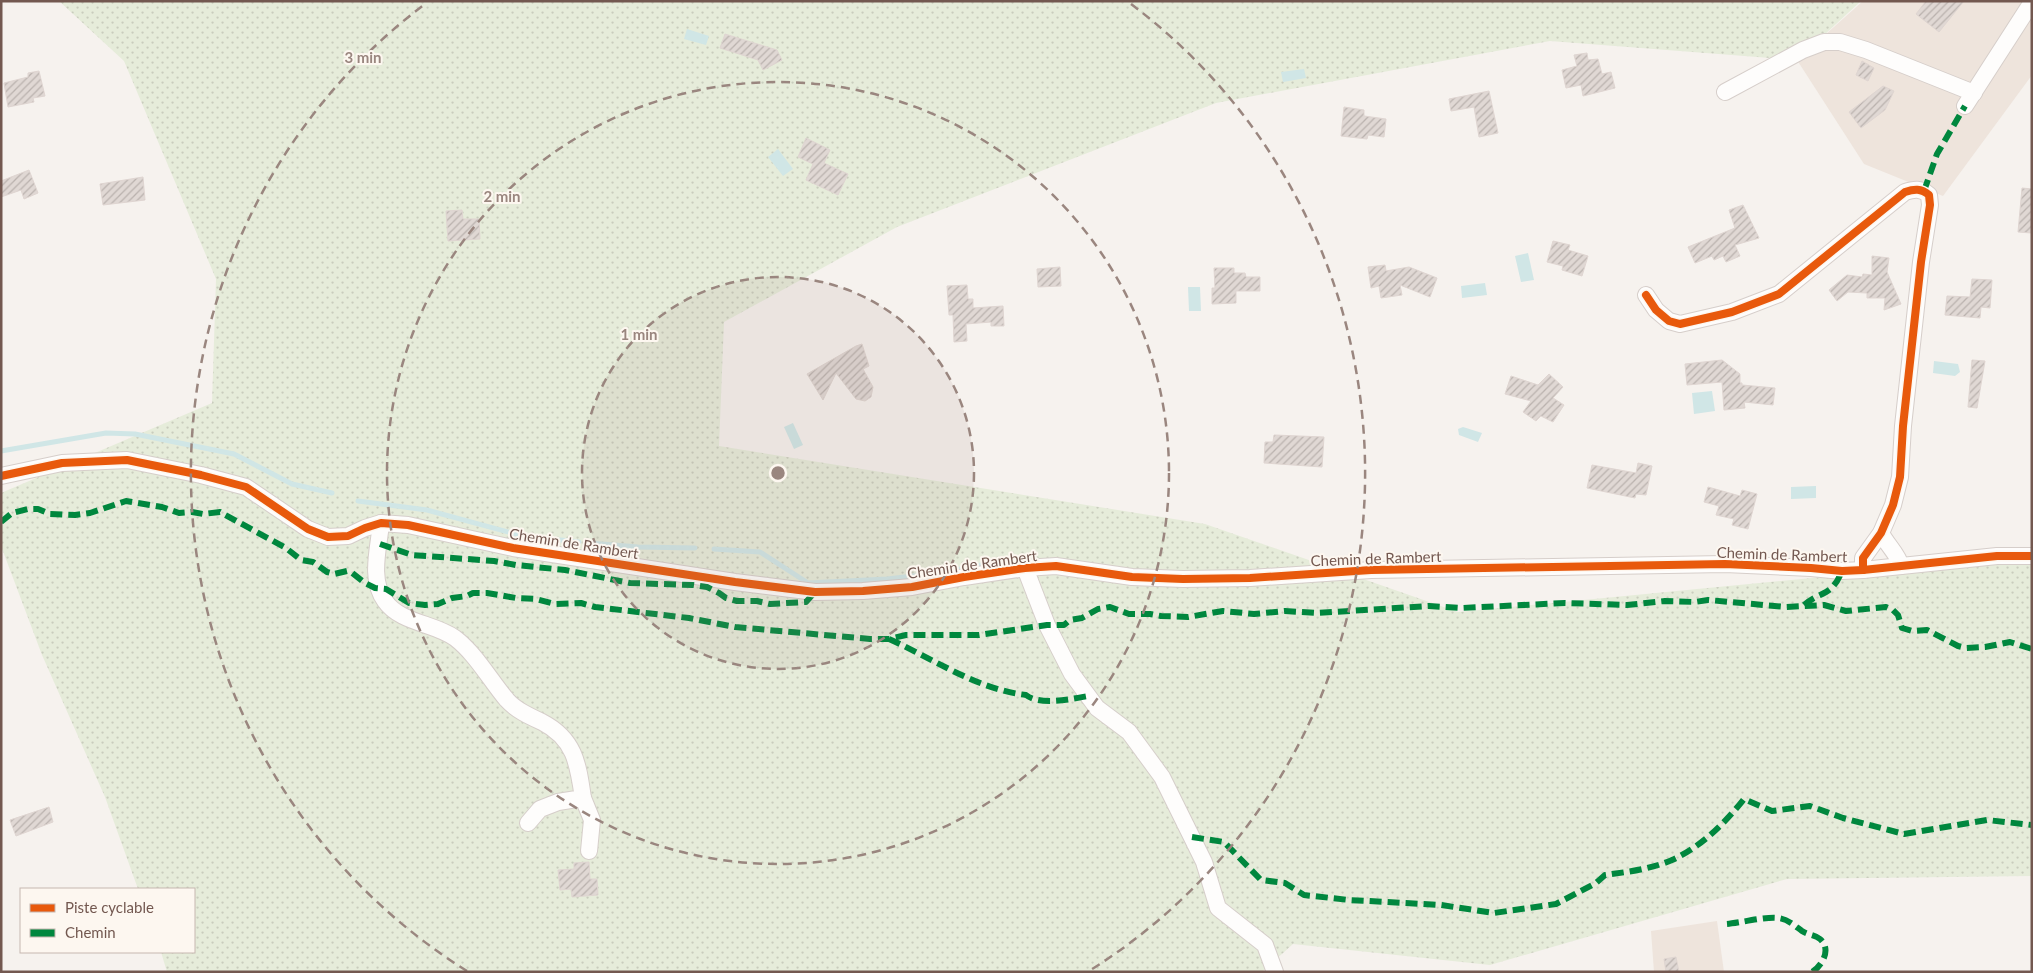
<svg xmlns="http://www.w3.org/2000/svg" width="2033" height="973" font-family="Lato,sans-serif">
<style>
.residential{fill:#eee4dc}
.grass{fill:url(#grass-dots)}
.water{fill:#d0e6e6}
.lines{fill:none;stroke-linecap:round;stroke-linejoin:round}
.stream{stroke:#d0e6e6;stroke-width:5}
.building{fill:url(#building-hatch);stroke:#dfd5d1}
.minor-casing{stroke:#d6ceca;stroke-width:18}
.minor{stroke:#fefdfc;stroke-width:16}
.quiet{stroke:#00873e;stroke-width:6;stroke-dasharray:12 6;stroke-linecap:butt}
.cycleway-casing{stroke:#fdf7f0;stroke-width:11}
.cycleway{stroke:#e8590c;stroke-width:8}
.ring{fill:none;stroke:#9a867f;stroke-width:2.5;stroke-dasharray:9 6}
.labels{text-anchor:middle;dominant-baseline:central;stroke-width:4;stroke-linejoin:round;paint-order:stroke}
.street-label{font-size:15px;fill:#735850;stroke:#fdf7f0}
.centre{fill:#9a867f;stroke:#fdf7f0;stroke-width:2.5}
.ring-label{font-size:15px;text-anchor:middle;font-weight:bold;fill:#9a867f;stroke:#fdf7f0;stroke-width:4;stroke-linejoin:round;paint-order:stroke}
</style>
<defs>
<pattern id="grass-dots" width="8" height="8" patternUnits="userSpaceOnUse" patternTransform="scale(1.25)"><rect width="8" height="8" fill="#e6ecda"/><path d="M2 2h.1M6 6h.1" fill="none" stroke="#c9ccbd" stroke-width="1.8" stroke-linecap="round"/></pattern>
<pattern id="building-hatch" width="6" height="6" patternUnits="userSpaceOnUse" patternTransform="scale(1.25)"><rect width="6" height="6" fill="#e0d8d4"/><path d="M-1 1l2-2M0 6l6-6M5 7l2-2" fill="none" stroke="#bab2ae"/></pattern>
</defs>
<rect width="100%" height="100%" fill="#f6f2ee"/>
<!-- residential -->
<g class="residential">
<path d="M1863,1H2032V75L1943,196L1864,164L1797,60Z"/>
<path d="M1717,921L1724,972H1654L1651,931Z"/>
</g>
<!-- grass -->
<path class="grass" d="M59,1H1861L1797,60L1550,41L1216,103L897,227L724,322L719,446L1205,524L1458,612L1958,564L2032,565V876L1787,879L1490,965L1293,944L1262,972H167L161,952H194V889H138L105,797L42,655L1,546V493L212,403L216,279L124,61Z"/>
<!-- water -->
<g class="water">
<path d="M687,29L709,36L706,45L684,39Z"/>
<path d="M1304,69L1306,78L1283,82L1281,72Z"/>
<path d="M778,149L793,169L783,176L768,157Z"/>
<path d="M1528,253L1534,280L1521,282L1515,256Z"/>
<path d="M1485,283L1487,295L1462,298L1461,286Z"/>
<path d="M1188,287H1200L1201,311H1189Z"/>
<path d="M1934,361L1958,364L1960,372L1955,376L1933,373Z"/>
<path d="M1712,391L1715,411L1694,414L1692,393Z"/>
<path d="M793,423L803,445L794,449L784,427Z"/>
<path d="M1463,427L1482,433L1478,442L1459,435L1458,429Z"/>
<path d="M1816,486V498L1791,499V487Z"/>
</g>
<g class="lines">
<!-- stream -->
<g class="stream">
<path d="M1,451L106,433L135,434L234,454L292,484L332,493"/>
<path d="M358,501L427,510L523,536L579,542"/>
<path d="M589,543L638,547L695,548"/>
<path d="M714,549L760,552L808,583L887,579L941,573L1007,560"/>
</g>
</g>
<!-- building -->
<g class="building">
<path d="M1926,1H1964L1939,32L1916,14Z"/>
<path d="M725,34L777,50L782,60L763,70L758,60L720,48Z"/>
<path d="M1587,53L1588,60L1598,59L1602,74L1611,72L1615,88L1583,96L1581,85L1566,88L1562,70L1577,66L1574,55Z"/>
<path d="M1862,61L1874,68L1868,81L1856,75Z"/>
<path d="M39,71L45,96L33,98L34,102L8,107L4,83L28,77V73Z"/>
<path d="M1883,86L1894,91L1885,110L1861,128L1849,112Z"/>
<path d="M1489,91L1498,133L1479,137L1474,107L1451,111L1449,99Z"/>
<path d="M1344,107L1364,110V116L1386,119L1384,137L1368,135L1367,139L1341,136Z"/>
<path d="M806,138L830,150L824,163L848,174L838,195L806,180L813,164L798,157Z"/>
<path d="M29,170L38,193L24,199L21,190L1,197V181Z"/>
<path d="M143,177L145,200L103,205L100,184Z"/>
<path d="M2022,188L2032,189V233L2018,232Z"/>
<path d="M1743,205L1759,238L1735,245L1740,256L1726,262L1723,256L1714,260L1712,256L1695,263L1688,247L1735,228L1729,210Z"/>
<path d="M462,210L463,219H479L480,239L448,241L446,211Z"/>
<path d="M1553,241L1570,245L1568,250L1588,256L1582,276L1562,270L1563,266L1547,262Z"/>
<path d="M1872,256L1889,258L1887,272L1901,304L1884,310L1885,298H1867V293L1848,292L1837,301L1829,290L1847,275L1862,277L1863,274L1872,275Z"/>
<path d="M1385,265L1386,271L1409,267L1437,278L1430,297L1400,285L1402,295L1381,298L1379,286L1371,288L1368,267Z"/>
<path d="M1060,267L1061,286L1038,287L1037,269Z"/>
<path d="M1214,268H1234V273H1245L1246,277H1260V291H1236V303L1212,304V288H1215Z"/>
<path d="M1972,279L1992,280L1990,308L1981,307L1980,318L1945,315L1947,296L1970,297Z"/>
<path d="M967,285L968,299H973V308L1003,306L1004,326H991V322L966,324L967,341L954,342L953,315H949L947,286Z"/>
<path d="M862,344L869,366L863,369L873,387L871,397L865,401L856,399L836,373L823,400L807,374L856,346Z"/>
<path d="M1722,360L1740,374V383H1742V385L1775,388L1773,405L1744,402L1745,408L1724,410L1722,382L1687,385L1685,364Z"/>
<path d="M1972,360L1985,361L1977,408L1968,407Z"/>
<path d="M1549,374L1563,387L1553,398L1564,405L1553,422L1541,416L1536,421L1523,412L1531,401L1505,394L1511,376L1538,385Z"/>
<path d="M1274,435L1324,437L1322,467L1264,463L1265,442H1273Z"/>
<path d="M1638,463L1652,466L1646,495L1636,494L1635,498L1587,488L1592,465L1636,473Z"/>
<path d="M1708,487L1740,496L1742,490L1757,494L1748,529L1732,525L1734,519L1716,515L1719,506L1704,502Z"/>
<path d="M49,807L53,822L16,836L10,820Z"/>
<path d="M589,862L590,879H597L598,895L572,897L571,889L560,890L558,870L574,869V863Z"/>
<path d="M1676,957L1679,972H1666L1664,959Z"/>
</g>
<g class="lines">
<defs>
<g id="minor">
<path d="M1725,92L1803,50L1824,42H1840L1866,50L1974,93"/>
<path d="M1965,106L2032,2"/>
<path d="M1646,295L1656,310L1669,321L1680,324L1732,312L1779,294L1905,192C1914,189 1921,188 1929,195L1930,205L1921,262L1903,426L1900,477L1893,505L1881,533L1863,558V570"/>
<path d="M1,476L62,463L127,460L201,475L246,487L308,529L328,537L348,536L365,528L381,523L408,525L513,548L735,582L815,592L863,591L912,587L964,577L1025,568L1056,566L1132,577L1183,579L1250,578L1371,570L1725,564L1811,568L1842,571L1863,570L1997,556H2032"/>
<path d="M381,523C379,547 369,579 385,601C400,623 434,623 455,638C476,654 490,680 507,700C516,710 529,716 542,722C575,739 578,764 583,798L558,802L540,809L528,823"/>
<path d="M1881,533C1887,545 1898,554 1901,566"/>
<path d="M1025,568L1047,625L1072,674L1097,708L1129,732L1162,777L1204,862L1218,908L1265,945L1275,972"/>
<path d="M583,798L592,820L589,851"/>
</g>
</defs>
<!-- minor casing -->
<use href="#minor" class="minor-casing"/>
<!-- minor -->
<use href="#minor" class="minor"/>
<!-- quiet -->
<g class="quiet">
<path d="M1924,191L1937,154L1965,106"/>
<path d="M1,522L12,513L28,509H38L50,514L75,515L90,513L126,501L162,507L179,513L192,512L203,514L220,512L286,548L301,560L313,562L327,572L334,574L347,571L351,572L365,583L375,588L386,589L409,603L425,605L438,604L452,598L467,596L473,593H487L516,598L536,599L555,604L581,603L595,607L689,618L735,627L870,639H889L906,635H979L1047,625H1064L1070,620L1082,618L1098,609L1110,607L1129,614H1150L1161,616L1188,617L1223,611L1254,614L1285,611L1317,613L1429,606L1461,608L1565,603L1627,605L1665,601L1695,602L1708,600L1786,607L1824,605L1846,611L1886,607L1893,610L1898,615L1902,628L1912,631L1927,630L1958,646L1966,648L1985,647L2010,642L2032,649"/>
<path d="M380,544L412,555L494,561L516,565L565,570L630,583L693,585L707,587L719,593L726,598L737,601H757L770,604L806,602L815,592"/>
<path d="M1804,605C1821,590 1831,598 1842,571"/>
<path d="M889,639C934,659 976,689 1026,695C1040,706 1071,699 1088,696"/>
<path d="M1192,837L1224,842L1261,880L1285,883L1304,895L1349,900L1441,905L1494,913L1556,904L1596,883L1605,875C1627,872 1651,869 1672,860C1701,847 1725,823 1744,799L1772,811L1810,806L1843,818L1904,834L1987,820L2032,825"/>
<path d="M1727,924C1739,923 1768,916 1778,918C1788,919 1795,926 1802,931C1808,935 1815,935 1820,939C1832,949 1822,966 1812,972"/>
</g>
<defs>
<g id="cycleway">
<path d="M1646,295L1656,310L1669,321L1680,324L1732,312L1779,294L1905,192C1914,189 1921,188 1929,195L1930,205L1921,262L1903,426L1900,477L1893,505L1881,533L1863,558V570"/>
<path d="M1,476L62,463L127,460L201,475L246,487L308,529L328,537L348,536L365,528L381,523L408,525L513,548L735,582L815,592L863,591L912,587L964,577L1025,568L1056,566L1132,577L1183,579L1250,578L1371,570L1725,564L1811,568L1842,571L1863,570L1997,556H2032"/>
</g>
</defs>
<!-- cycleway casing -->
<use href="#cycleway" class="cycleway-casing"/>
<!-- cycleway -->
<use href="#cycleway" class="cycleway"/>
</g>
<!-- distance rings -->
<circle cx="778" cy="473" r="196" fill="#9a867f" fill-opacity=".12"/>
<g class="ring">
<circle cx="778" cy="473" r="196"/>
<circle cx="778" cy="473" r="391"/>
<path d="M467 971A587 587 0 0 1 425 4M1131 4A587 587 0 0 1 1089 971"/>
</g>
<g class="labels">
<!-- street labels -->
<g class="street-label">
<text transform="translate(574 543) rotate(9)">Chemin de Rambert</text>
<text transform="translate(1782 554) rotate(2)">Chemin de Rambert</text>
<text transform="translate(1376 558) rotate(-2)">Chemin de Rambert</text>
<text transform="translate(972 564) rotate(-8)">Chemin de Rambert</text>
</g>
</g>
<circle cx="778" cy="473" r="8" class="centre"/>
<g class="ring-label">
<text x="363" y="63">3 min</text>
<text x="502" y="202">2 min</text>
<text x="639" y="340">1 min</text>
</g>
<!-- border -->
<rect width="2033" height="973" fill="none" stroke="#735850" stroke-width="5"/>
<!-- legend -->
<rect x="20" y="888" width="175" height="65" fill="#fdf7f0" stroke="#c6b7b0"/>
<rect x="30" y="904" width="25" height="8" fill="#e8590c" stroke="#c6b7b0"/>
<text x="65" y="913" font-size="15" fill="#735850">Piste cyclable</text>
<rect x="30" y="929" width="25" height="8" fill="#00873e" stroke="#c6b7b0"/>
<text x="65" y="938" font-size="15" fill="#735850">Chemin</text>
</svg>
